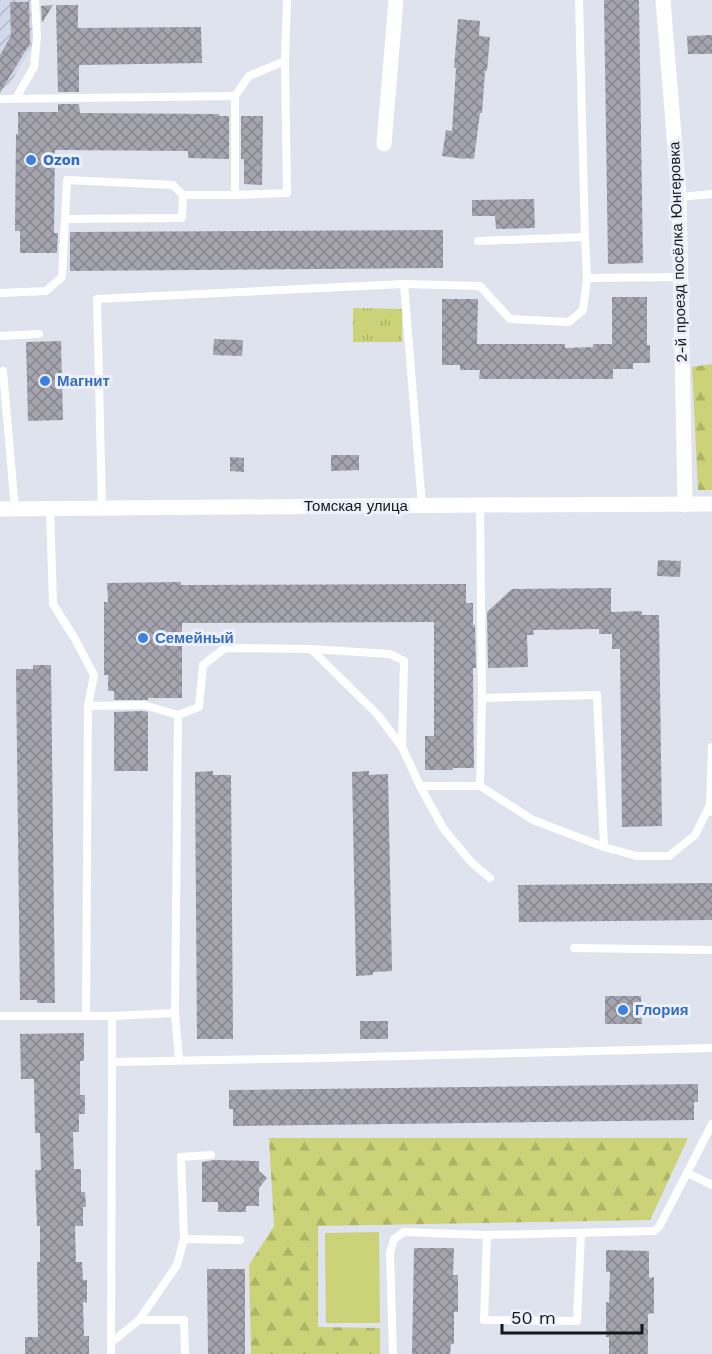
<svg xmlns="http://www.w3.org/2000/svg" width="712" height="1354" font-family="'Work Sans',sans-serif">
<style>
.industrial{fill:url(#industrial-furrows)}
.grass{fill:#cbd277}
.forest{fill:url(#forest-firs)}
.park{fill:url(#park-tufts)}
.building{fill:url(#building-cross-hatch)}
.lines{fill:none;stroke-linecap:round;stroke-linejoin:round}
.lane{stroke:#fff;stroke-width:8}
.street{stroke:#fff;stroke-width:15}
.shop-dot{fill:#3f7fe0;stroke:#ebf0fb;stroke-width:2}
.labels{text-anchor:middle;dominant-baseline:central;stroke-width:6;stroke-linejoin:round;paint-order:stroke}
.shop-label{font-size:15px;font-weight:bold;fill:#366cbe;stroke:#ebf0fb;text-anchor:start}
.street-label{font-size:15px;fill:#16171b;stroke:#ebf0fb}
</style>
<defs>
<pattern id="industrial-furrows" width="10" height="10" patternUnits="userSpaceOnUse" patternTransform="scale(1.5)"><rect width="10" height="10" fill="#d1d8ea"/><path d="M-1 1l2-2M0 10L10 0M9 11l2-2" fill="none" stroke="#b3b9c8"/></pattern>
<pattern id="forest-firs" width="22" height="20" patternUnits="userSpaceOnUse" patternTransform="scale(1.5)"><rect width="22" height="20" fill="#cbd277"/><path d="M5 1l3.5 6h-7zM16 11l3.5 6h-7z" fill="#aeb466"/></pattern>
<pattern id="park-tufts" width="24" height="20" patternUnits="userSpaceOnUse" patternTransform="scale(1.5)"><rect width="24" height="20" fill="#cbd277"/><path d="M3 7l-1-3M5 7V3M7 7l1-3M15 17l-1-3M17 17v-4M19 17l1-3" fill="none" stroke="#aeb466"/></pattern>
<pattern id="building-cross-hatch" width="8" height="8" patternUnits="userSpaceOnUse" patternTransform="scale(1.5)"><rect width="8" height="8" fill="#a5a4af"/><path d="M0 0l8 8M0 8l8-8" fill="none" stroke="#85858e"/></pattern>
</defs>
<rect width="100%" height="100%" fill="#dee3ee"/>
<!-- industrial -->
<path class="industrial" d="M0,0H34L33,45L9,85L0,90Z"/>
<!-- grass -->
<path class="grass" d="M379,1232L380,1323H326L325,1233Z"/>
<!-- forest -->
<g class="forest">
<path d="M712,364V490H698L692,367Z"/>
<path d="M269,1138H688L650,1220L318,1226V1327L380,1328V1354H251L249,1265L274,1226Z"/>
</g>
<!-- park -->
<path class="park" d="M353,308L402,309V342H353Z"/>
<!-- building -->
<g class="building">
<path d="M604,0H639L643,263L608,264Z"/>
<path d="M10,2H29L30,43L0,93V55L11,36Z"/>
<path d="M53,5L42,23L41,6Z"/>
<path d="M56,5H78V28L201,27L202,63L79,65V92H58Z"/>
<path d="M458,19L480,21L479,36L490,37L487,71H485L482,113H480L474,159L465,158V159L442,156L446,130L452,131L456,68H454Z"/>
<path d="M712,35V54H688L687,36Z"/>
<path d="M58,104H79L80,113L219,114V116H229V159L188,158V151L55,150L54,233H58L57,253H20V231H15L16,134H18V112H58Z"/>
<path d="M241,116H263L262,185L244,184V159H241Z"/>
<path d="M534,199L535,228L496,229L495,216H472V200Z"/>
<path d="M443,230V268L70,271V232Z"/>
<path d="M612,297H647V345H650V363H633V369H613V379H479L480,370H460V365H442V299H478L477,344H565V348L593,347V344H612Z"/>
<path d="M214,339L243,340L242,356L213,355Z"/>
<path d="M61,341L63,420L28,421L26,342Z"/>
<path d="M331,455H359V470L331,471Z"/>
<path d="M230,457L244,458V472L230,471Z"/>
<path d="M658,560L681,561L680,577L657,576Z"/>
<path d="M181,582V585L466,584V603H473V626L475,624L476,668H473L474,768H453V770H425V736H434V622L182,623V698H148V700H114V691H108V675H104V602H108L107,583Z"/>
<path d="M611,588V612L642,611V615H659L662,826L622,827L620,649H612V634H599V629L533,630L534,635H527L528,667L488,668L487,612L512,589Z"/>
<path d="M33,665H51L55,1003H37V1000H20L16,669H33Z"/>
<path d="M143,711L148,712V771H114V712Z"/>
<path d="M213,771V775H231L233,1039H197L195,772Z"/>
<path d="M369,771V775L388,774L392,971L373,972V975L356,976L352,772Z"/>
<path d="M712,883V920L519,922L518,885Z"/>
<path d="M605,996H641L642,1024H605Z"/>
<rect x="360" y="1021" width="28" height="18"/>
<path d="M84,1033V1061H80V1095H85V1114H79V1132H73L74,1169H81V1192H85L86,1207H83V1226H75L76,1262H82L83,1280H87V1303L83,1302L84,1336H89V1354H25V1337H38L37,1262H40V1226H37L35,1170H41L40,1133H35L34,1079H21L20,1034Z"/>
<path d="M698,1084V1102H694V1120L233,1126V1109H229V1090Z"/>
<path d="M214,1160L259,1161V1171L267,1178L259,1188V1206H246V1212H218V1202H202V1162Z"/>
<path d="M414,1248H454L453,1275H458V1312H454V1344H451L450,1354H412Z"/>
<path d="M606,1250L649,1251V1278L654,1277V1313L648,1314V1354H609V1337H606V1302L609,1303L610,1272H606Z"/>
<path d="M207,1269H245V1354H208Z"/>
</g>
<g class="lines">
<!-- lane -->
<g class="lane">
<path d="M235,96L249,76L285,61"/>
<path d="M16,98L34,67L37,37L35,0"/>
<path d="M0,99L235,96V195H183L173,185L67,180L62,277L46,291L0,293"/>
<path d="M235,195L287,193L285,61L287,0"/>
<path d="M679,197L712,194"/>
<path d="M65,219L182,218L183,195"/>
<path d="M478,241L585,237"/>
<path d="M587,278L680,277"/>
<path d="M404,284L422,506"/>
<path d="M0,336L39,334"/>
<path d="M3,371L15,509"/>
<path d="M102,508L97,299L404,284L480,286L510,319L569,322L583,310L587,278L585,237L579,0"/>
<path d="M50,510L53,604L75,639L94,675L88,706L144,705L178,715L199,707L203,665L225,648L311,649L377,714L402,747L420,786H480L482,698L480,505"/>
<path d="M311,649L390,654L404,661L402,747"/>
<path d="M712,747L710,805L712,812"/>
<path d="M420,786L443,828L471,862L490,878"/>
<path d="M480,786L533,820L604,847L597,695L482,698"/>
<path d="M604,847L637,856H669L695,835L710,805"/>
<path d="M574,948L712,950"/>
<path d="M175,1013L179,1060"/>
<path d="M0,1016H112V1062L324,1058L712,1048"/>
<path d="M86,1016L88,706"/>
<path d="M112,1016L175,1013L178,715"/>
<path d="M687,1173L712,1124"/>
<path d="M487,1235L484,1320L577,1321L581,1233"/>
<path d="M184,1239L240,1240"/>
<path d="M139,1320H184L185,1354"/>
<path d="M112,1342L139,1320L177,1265L184,1239L181,1157L211,1155"/>
<path d="M111,1354L112,1062"/>
<path d="M393,1354L390,1253L394,1239L404,1232L487,1235L654,1231L659,1227L687,1173L712,1185"/>
</g>
<!-- street -->
<g class="street">
<path d="M663,0L679,197L685,505"/>
<path d="M384,144L396,0"/>
<path d="M0,509L480,505L712,504"/>
</g>
</g>
<!-- markers -->
<g class="shop-dot">
<circle cx="31" cy="160" r="6"/>
<circle cx="45" cy="381" r="6"/>
<circle cx="143" cy="638" r="6"/>
<circle cx="623" cy="1010" r="6"/>
</g>
<g class="labels">
<!-- shop labels -->
<g class="shop-label">
<text x="43" y="160">Ozon</text>
<text x="57" y="381">Магнит</text>
<text x="155" y="638">Семейный</text>
<text x="635" y="1010">Глория</text>
</g>
<!-- street labels -->
<g class="street-label">
<text transform="translate(678 252) rotate(-92)">2-й проезд посёлка Юнгеровка</text>
<text x="356" y="506">Томская улица</text>
</g>
</g>
<!-- scale -->
<path d="M502 1324v9h140v-9" fill="none" stroke="#16171b" stroke-width="3"/>
<text x="511" y="1324" font-size="18" fill="#16171b" stroke="#ebf0fb" stroke-width="4.5" paint-order="stroke">50 m</text>
</svg>
